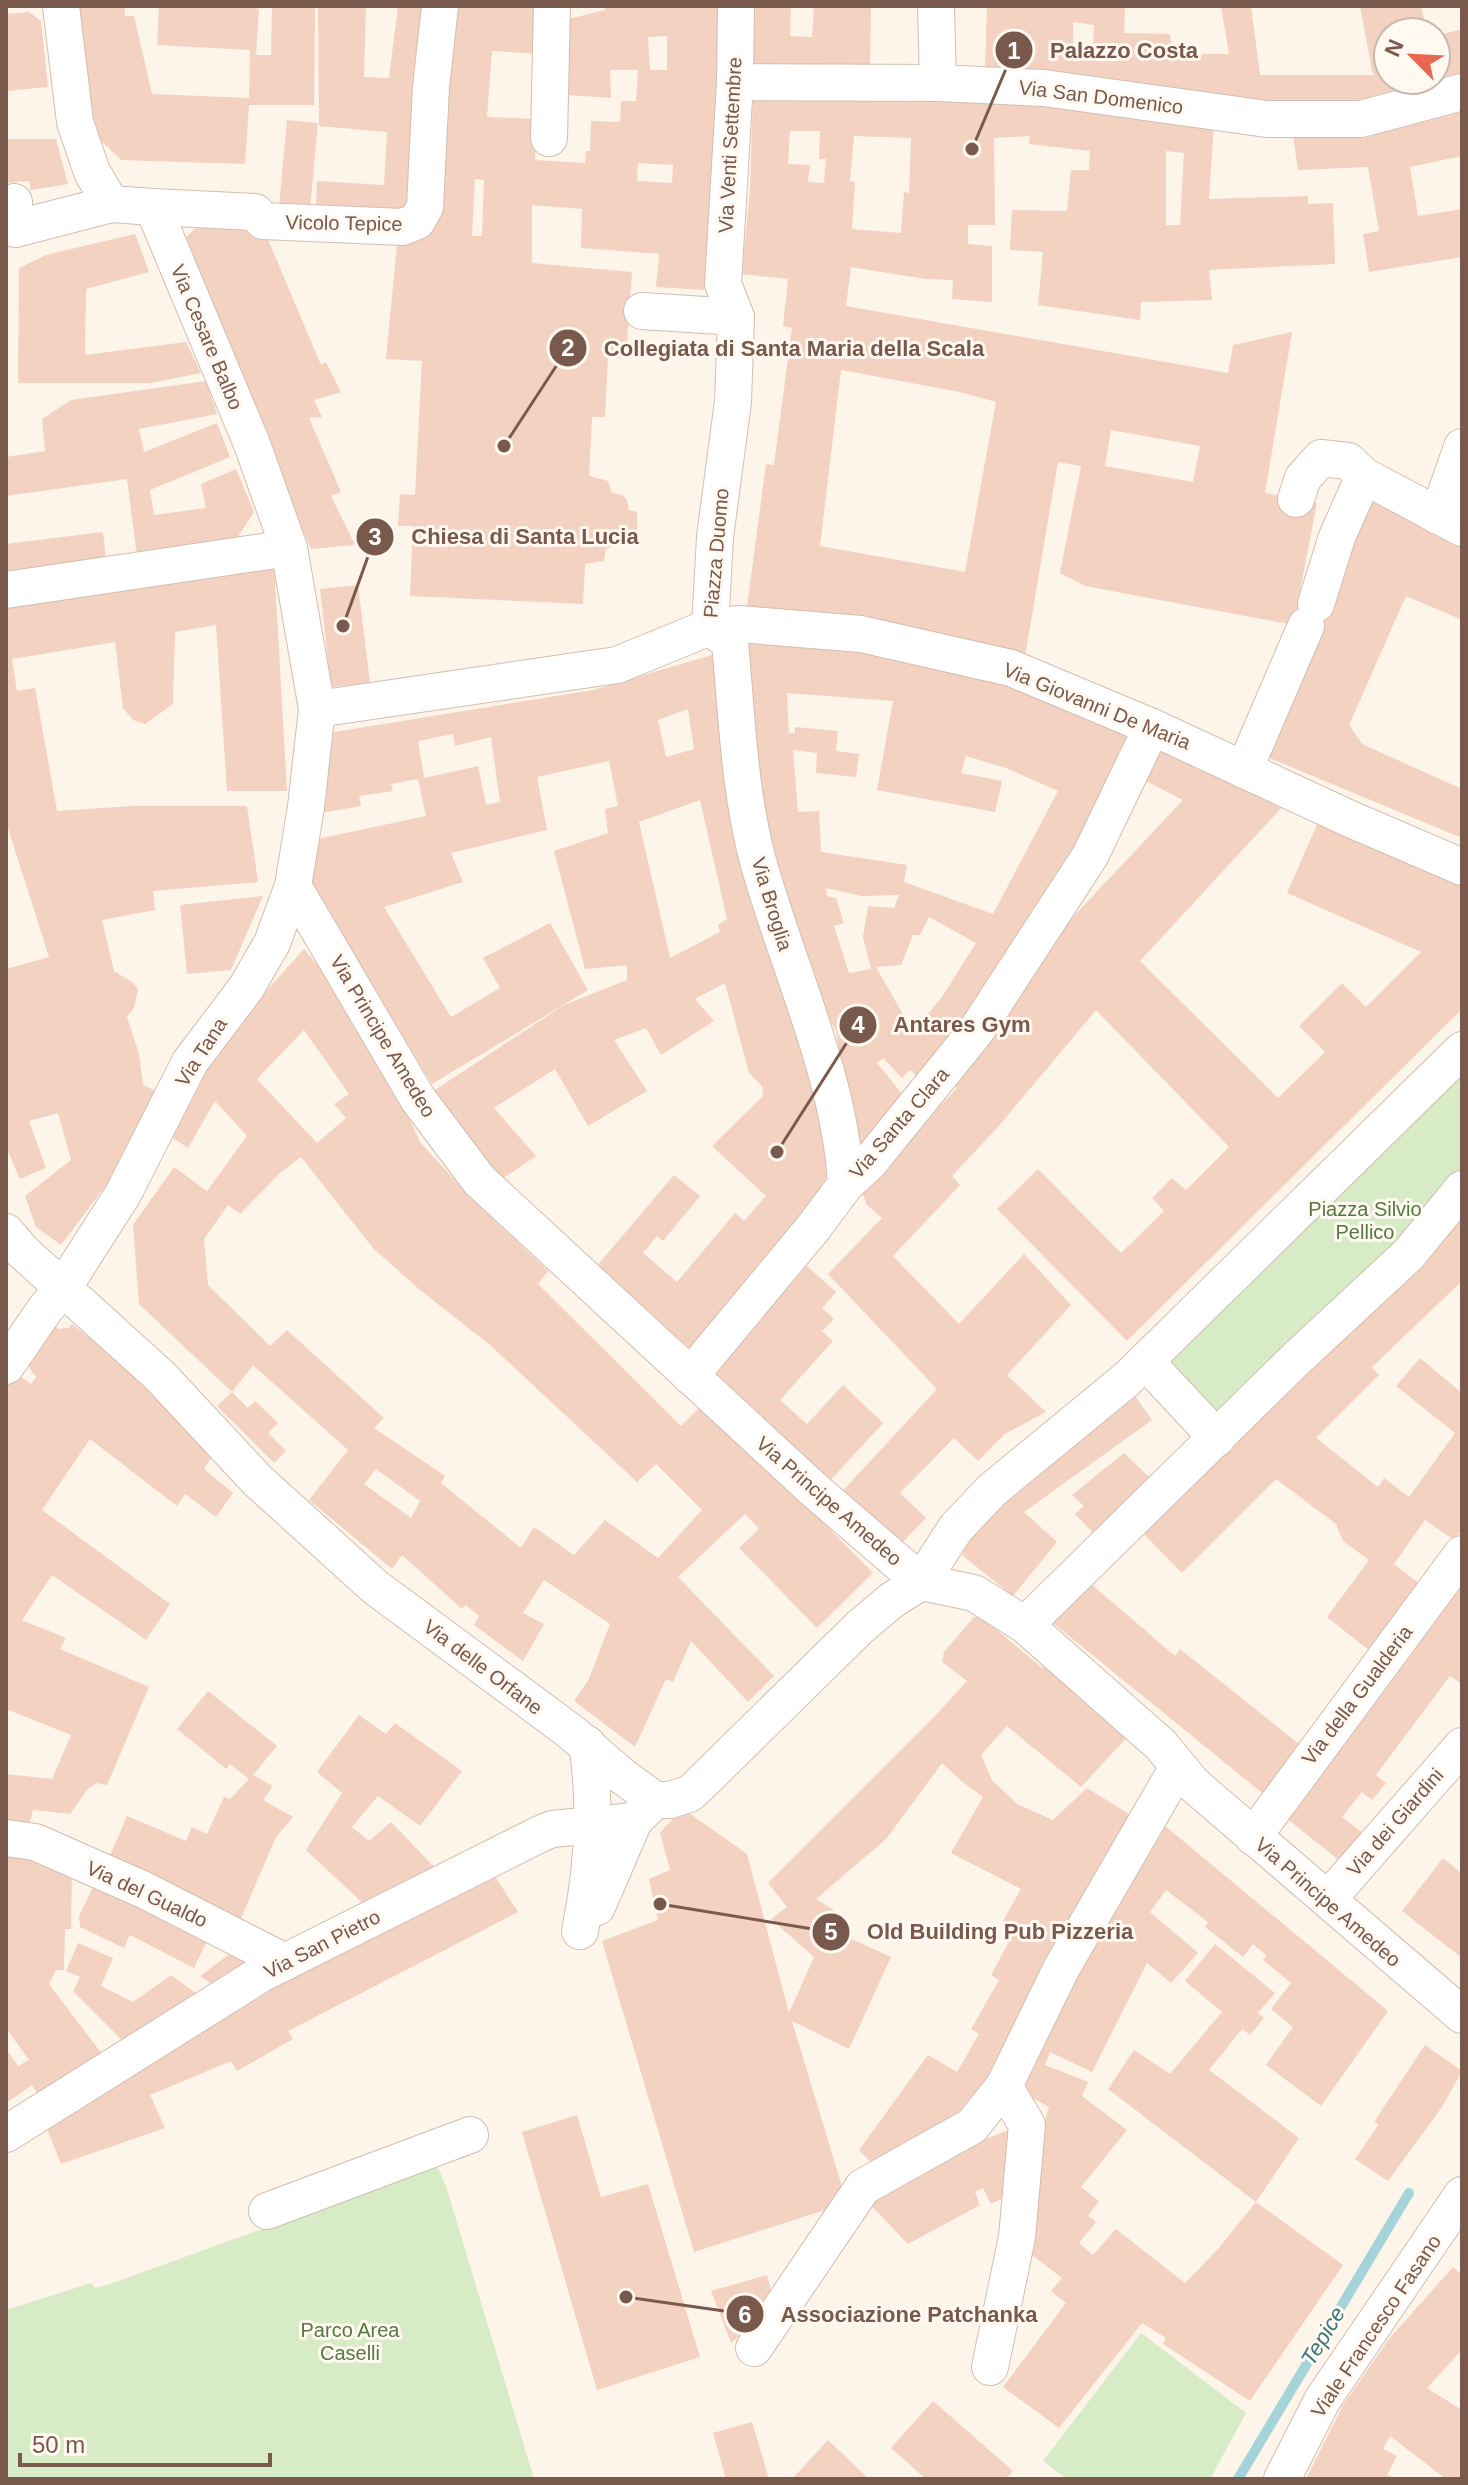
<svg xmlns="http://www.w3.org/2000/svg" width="1468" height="2485" font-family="Arial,sans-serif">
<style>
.green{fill:#d8ebc7}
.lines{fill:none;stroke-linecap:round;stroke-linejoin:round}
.stream{stroke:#a4d4d9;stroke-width:10}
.building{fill:#f3d2c1;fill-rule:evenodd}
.minor-casing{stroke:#d2beb1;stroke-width:38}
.minor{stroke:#fff;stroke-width:36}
.labels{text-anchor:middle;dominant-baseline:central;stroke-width:6;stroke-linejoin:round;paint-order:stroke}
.street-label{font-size:20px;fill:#79594c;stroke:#fff9f1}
.park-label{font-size:20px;fill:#557941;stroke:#fff9f1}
.water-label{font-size:22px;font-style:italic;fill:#3f777e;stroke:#fff9f1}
.leader{fill:none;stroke:#79594c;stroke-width:3}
.callout-dot{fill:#79594c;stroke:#fff9f1;stroke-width:3}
.mark-label{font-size:24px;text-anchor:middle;font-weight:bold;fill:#fff}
.callout-label{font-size:22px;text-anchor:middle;font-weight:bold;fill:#79594c;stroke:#fff9f1;stroke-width:6;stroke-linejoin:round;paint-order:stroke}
</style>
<rect width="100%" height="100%" fill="#fdf4ea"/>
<!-- green -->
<g class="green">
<path d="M1462,1050V1189L1217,1438L1145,1361Z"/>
<path d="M437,2166L446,2186L534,2479H6V2310L91,2283L95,2288L107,2285Z"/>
<path d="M1141,2333L1246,2413L1210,2479H1067L1043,2461Z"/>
</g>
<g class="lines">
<!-- stream -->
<path class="stream" d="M1238,2479L1409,2193"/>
</g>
<!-- building -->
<g class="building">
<path d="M77,6H124L125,16H134L152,94L249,98L250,50L157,45L159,6H253V8L259,9L256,55H271L272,6H315L314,105H249L245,164L121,160L91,131Z"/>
<path d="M318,6H366L364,77L389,78L398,6H436L408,219L331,218L316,205L317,181L384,185L387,132L319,126Z"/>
<path d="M445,6H547L544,54L492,51L487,117L536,119L535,160L585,163L586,151H590L591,121L620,122L621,101H636L638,70H610L611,98L554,94L556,22L605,10V6H726L704,290L656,287L659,254L581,248L582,209L532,205V263L632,272L626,358L608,357L605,417H592L589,476L608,481L612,493L622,495L627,500L629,510L637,512V537L626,538L615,546L606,549L604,561L585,564L583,604L410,596L413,526H398L400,494L415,495L422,361L386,359L398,234H428L440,42ZM667,36V70H650L648,37ZM638,163L673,165L672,183L637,181ZM475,179L484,180L482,236H472Z"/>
<path d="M744,6H791L790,36L812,37L814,6H871L870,72L742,71Z"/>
<path d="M987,6H1125L1124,33L1170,34L1172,54H1229L1221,6H1251L1260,75H1373L1360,6H1421L1427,32H1388V80H1436V36L1462,29V79L1370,103L1311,106L985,68ZM1073,22L1094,25L1093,45H1073Z"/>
<path d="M29,12L41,21L48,87L6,91V14Z"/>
<path d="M753,92L1036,96L1214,124L1209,199L1308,196V204L1333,203L1335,264L1209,270L1212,300L1141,302L1140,320L1038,305L1043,252L1010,250L1012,210L1067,211L1071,170H1089L1090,151L1029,144L1030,136L994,138L995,225H968V244L992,246V302L952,299L953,280L925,279L851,267L846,306L1228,373L1233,345L1292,332L1265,493L1317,503L1298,601L1329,606L1347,569L1335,564L1365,496L1447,528L1441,538L1462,547V620L1406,596L1349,725L1362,744L1462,789V838L1262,755L1294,625L1085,586L1060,573L1081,466L1058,462L1025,656L746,614L766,464L774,465L792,328L783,326L788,279L742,274L750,189ZM790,131H820L819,159H826L824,183L808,182L810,165L788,164ZM854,136L911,138L909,193L904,192L901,233L852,229L855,182L850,181ZM1166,151L1184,153L1180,225H1166ZM841,370L960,392L996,402L965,572L820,546ZM1111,430L1200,446L1193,482L1105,466Z"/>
<path d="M1462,105V156L1410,167L1418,216L1462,209V257L1369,272L1363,234L1379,231L1368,167L1298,170L1293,136Z"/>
<path d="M287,120L318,123L310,209L279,207Z"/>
<path d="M6,139H56L68,184L31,190L29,181L6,183Z"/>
<path d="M196,228L264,230L321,365L326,362L341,392L314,400L322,417L309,418L341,492L331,496L355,545L311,549L255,424L185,238Z"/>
<path d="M135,234L149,272L86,289L85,355L186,342L201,373L151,383H18L19,268L46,255Z"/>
<path d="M206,381L217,414L139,429L144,452L217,423L230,457L150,490L154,515L206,508L201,484L236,469L254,512L234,543L137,557L127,479L6,496V457L45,451L42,419L71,400Z"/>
<path d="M103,532L106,560L6,573V544Z"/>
<path d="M274,564L287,791H227L216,625L175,632L173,704L145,724L133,720L123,708L115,642L12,659L17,691L35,688L57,811L133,806H247L258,882L153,891L155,910L102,920L114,971L132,982L138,989L134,1008L127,1017L139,1054L143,1085L164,1095L149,1128L61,1245L36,1227L25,1196L71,1160L58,1113L29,1121L46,1168L20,1179L6,1147V969L49,957L6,822V604Z"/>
<path d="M358,585L370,683L331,687L320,589Z"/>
<path d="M738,642L903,655L1014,683L1130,732L1101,810L926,1085L910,1070L902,1078L883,1058L877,1063L911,1105L865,1156L849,1116L836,1031L808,981L760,847ZM787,693L893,701L877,790L995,812L1002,781L961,773L966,756L1006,768L1058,791L993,914L904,882L907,865L821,852L819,811L798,812L793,750L817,753L816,773L856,777L859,754L836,751L838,731L795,727V733H789ZM826,888L861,896L899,895L894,908L868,906L863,937L871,969L849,973L834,926L844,923L836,898L827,896ZM929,917L976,943L942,997L913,1032L876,967L901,965L913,935H920Z"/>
<path d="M715,654L838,1159L793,1231L693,1351L596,1267L674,1175L700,1196L663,1241L657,1236L643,1253L677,1282L735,1213L744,1221L766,1196L712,1146L763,1096L762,1086L749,1073L725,983L695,999L714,1021L661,1055L646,1028L614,1040L647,1091L588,1126L555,1069L494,1108L536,1156L502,1179L473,1156L432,1092L564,1005L627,980V965L585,969L554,851L608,833L605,809L618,806L609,761L537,777L547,830L451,853L463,882L384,907L451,1017L500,988L483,958L550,923L588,990L432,1084L311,885L308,841L426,816L418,779L391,784L393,791L359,796L361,806L321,813L329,740L334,732L593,690ZM688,709L694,749L666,757L658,720ZM453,734L455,746L491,737L500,802L486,805L478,766L424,778L418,741ZM700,800L727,919L718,925L720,932L670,958L639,822Z"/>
<path d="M1158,741L1285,804L1140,961L1278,1098L1325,1052L1299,1026L1342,983L1366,1007L1421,952L1287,893L1319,820L1462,883V1009L1127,1341L997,1209L1038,1169L1121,1253L1164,1211L1152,1198L1172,1178L1186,1190L1229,1147L1096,1010L998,1127L952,1176L960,1185L893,1256L959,1324L1024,1254L1071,1305L1007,1375L1046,1412L1005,1434L978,1461L954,1438L900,1493L926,1518L901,1544L837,1497L937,1389L828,1274L882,1218L867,1205L862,1192L905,1133L929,1118L957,1088L949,1079L1040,952L1183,800L1138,777Z"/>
<path d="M263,896L231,970L187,974L180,905Z"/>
<path d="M304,949L346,999L394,1085L420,1142L473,1200L548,1271L538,1284L681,1426L705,1402L873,1573L817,1628L739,1548L759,1529L745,1514L678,1577L774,1676L748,1702L691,1641L673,1682L666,1679L635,1747L574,1701L589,1679L610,1624L544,1580L523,1613L544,1624L523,1661L474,1625L479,1616L466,1605L462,1609L402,1555L392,1569L309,1500L348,1450L253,1365L232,1392L248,1408L255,1401L278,1423L268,1433L286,1451L274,1463L217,1406L232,1392L139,1304L133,1225L174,1167L207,1191L247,1136L215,1101L188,1148L165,1133L191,1074ZM304,1030L349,1094L334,1104L346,1118L317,1143L257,1079ZM301,1157L373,1248L420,1290L490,1345L637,1482L656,1464L702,1510L658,1558L605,1520L574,1555L534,1527L521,1548L441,1483L445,1476L374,1428L384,1418L287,1330L270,1346L208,1285L204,1239L228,1205L240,1214L281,1172ZM376,1469L420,1501L411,1518L364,1484Z"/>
<path d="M1462,1200V1281L1372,1367L1379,1375L1316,1438L1378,1487L1384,1478L1409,1497L1455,1433L1396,1386L1420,1358L1462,1393V1529L1454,1540L1425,1520L1394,1564L1421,1585L1375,1655L1327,1617L1369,1560L1343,1541L1336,1524L1276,1479L1182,1573L1137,1527Z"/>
<path d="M797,1257L836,1292L822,1308L834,1319L822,1331L833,1341L780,1400L807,1424L843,1385L883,1423L828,1483L704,1371Z"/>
<path d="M72,1324L140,1378L212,1457L204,1469L233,1493L216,1517L185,1494L177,1506L90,1439L42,1510L170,1604L146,1640L52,1575L22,1620L66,1638L60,1649L149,1687L107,1785L96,1783L87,1790L70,1814L33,1810L28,1829L6,1826V1774L52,1779L71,1735L6,1709V1385L14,1372L31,1384L36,1377L26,1363L53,1325L59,1329L69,1328Z"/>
<path d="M1135,1396L1152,1420L1024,1512L1057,1542L1013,1596L963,1556L962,1539L1079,1436Z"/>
<path d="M1124,1453L1152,1480L1096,1536L1075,1514L1084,1506L1072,1495Z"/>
<path d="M1083,1577L1175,1656L1180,1649L1304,1748L1266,1796L1048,1619Z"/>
<path d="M1462,1578V1684L1450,1676L1376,1775L1386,1783L1372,1800L1362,1792L1342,1817L1364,1834L1341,1862L1284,1816Z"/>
<path d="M974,1617L983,1618L1042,1668L1047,1662L1130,1734L1081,1787L1007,1726L981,1755L992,1780L1017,1804L1053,1820L1087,1788L1142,1822L961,2131L879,2171L859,2150L928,2055L957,2072L979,2034L971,2029L999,1980L991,1975L1016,1929L1003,1921L1021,1889L951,1853L983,1797L960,1780L942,1763L887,1838L816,1899L848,1919L841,1934L891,1957L849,2049L792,2021L847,2203L694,2252L602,1941L658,1920L649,1879L670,1870L660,1833L682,1808L747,1854L789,2013L814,1957L771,1919L787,1907L768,1883L933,1718L967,1681L942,1662L944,1652Z"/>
<path d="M208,1691L277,1746L253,1775L273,1786L263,1800L293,1817L276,1837L239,1923L106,1865L127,1816L186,1841L192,1827L207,1834L224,1797L230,1799L249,1779L230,1764L226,1769L177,1729Z"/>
<path d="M359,1715L386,1734L395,1723L462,1771L420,1826L378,1796L352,1827L369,1841L391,1822L440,1873L370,1910L306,1850L342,1793L317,1772Z"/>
<path d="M1158,1820L1388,2011L1321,2106L1266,2065L1293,2027L1271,2009L1291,1983L1263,1960L1267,1956L1253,1944L1243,1957L1205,1927L1208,1922L1166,1890L1150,1912L1198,1953L1171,1983L1147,1963L1092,2072L1050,2052L1045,2065L1088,2082L1082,2096L1127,2130L1081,2187L1099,2201L1088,2216L1096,2222L1079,2243L1093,2255L1116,2229L1185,2283L1218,2249L1256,2202L1343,2265L1250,2401L1163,2344L1166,2338L1142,2323L1059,2428L1003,2387L1066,2303L1051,2291L1062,2278L1023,2248L1033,2162L1049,2107L1021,2092L1038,2047Z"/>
<path d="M6,1850L72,1866L71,1929H65L64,1970H56L49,1984L105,2058L42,2100L32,2085L8,2102L6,2098V2049L18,2066L29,2060L6,2028Z"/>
<path d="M1443,1858L1462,1874V1958L1402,1911Z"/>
<path d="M489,1867L518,1912L288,2031L293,2039L237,2071L231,2061L150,2095L165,2128L61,2164L43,2119L237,1995Z"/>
<path d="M98,1877L211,1933L194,1968L130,1935L124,1948L80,1927L79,1916Z"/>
<path d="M78,1943L113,1958L101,1986L133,2002L171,1975L204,1999L127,2045L73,1991L80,1977L66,1971Z"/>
<path d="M1215,1944L1275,1993L1258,2013L1264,2018L1250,2035L1242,2029L1209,2070L1299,2138L1256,2202L1108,2089L1134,2050L1170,2074L1222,2012L1185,1981Z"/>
<path d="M239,1947L258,1961L219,1989L200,1976Z"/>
<path d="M1425,2045L1462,2071L1442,2107L1388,2181L1355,2159L1379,2124L1374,2122Z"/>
<path d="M577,2115L601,2197L648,2184L700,2357L597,2390L522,2132Z"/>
<path d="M1017,2127L1011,2194L991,2204L983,2188L975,2192L980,2205L908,2244L862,2196L943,2155Z"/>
<path d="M1453,2267L1462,2275V2350L1427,2388L1462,2410V2479H1446L1390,2436L1383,2449L1397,2456L1387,2475L1396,2479H1306L1343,2405L1389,2339Z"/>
<path d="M767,2275L775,2306L731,2343L711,2291Z"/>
<path d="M933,2401L1013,2471L1006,2479H926L891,2448Z"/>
<path d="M752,2422L769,2479H726L713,2433Z"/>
<path d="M828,2440L869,2479H792Z"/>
</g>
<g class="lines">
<defs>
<g id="minor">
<path d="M936,6L938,83"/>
<path d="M735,82L938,83L1044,88L1267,119H1361L1462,92"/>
<path d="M549,138L552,6"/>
<path d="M14,202L15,229L111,204"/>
<path d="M153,207L255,212L263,221L403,227L417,221L425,207L431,87L440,6"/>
<path d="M642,311L736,317"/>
<path d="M1296,499L1303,478L1321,458L1348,461L1364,476"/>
<path d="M1438,516L1462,447"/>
<path d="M6,590L289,548"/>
<path d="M1316,604L1337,537L1364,476L1462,528"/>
<path d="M710,627L715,537L733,402L736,317L723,284L735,82L736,6"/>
<path d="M710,627L730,643C737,716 739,790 758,861C787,966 840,1075 846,1184"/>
<path d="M317,709L617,665L710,627L740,624L861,634L1011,668L1152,727L1348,818L1462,867"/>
<path d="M1244,770L1306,626"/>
<path d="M293,886L418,1099L479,1180L812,1488L921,1582L974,1593L1025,1625L1161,1745L1193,1784L1462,2015"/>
<path d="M6,1232L22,1251L160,1376L257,1480L375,1587L571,1732L622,1776L655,1800H670L689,1794L695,1789L860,1627L892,1600L921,1582L956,1528L992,1490L1127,1379L1462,1050"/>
<path d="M1145,1361L1217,1438"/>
<path d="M6,1366L46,1308L63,1288L123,1194L190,1062L246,988L272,943L293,886L306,807L317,709L289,548L252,444L153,207L111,204L92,172L75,122L61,6"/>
<path d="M690,1376L814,1227L846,1184L869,1163L976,1031L1090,856L1152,727"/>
<path d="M1025,1625L1295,1360L1409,1254L1462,1189"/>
<path d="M1253,1837L1462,1554"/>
<path d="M6,1838L35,1842L144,1890L285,1962"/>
<path d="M1328,1899L1462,1746"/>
<path d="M597,1907L634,1821"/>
<path d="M580,1931C593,1868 597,1808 587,1744"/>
<path d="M6,2134L261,1974L540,1834L552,1829L634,1821L655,1800"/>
<path d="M267,2211L470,2135"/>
<path d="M754,2348L863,2187L972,2126L1004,2086L1061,1969L1178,1767"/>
<path d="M990,2367L1017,2237L1027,2125L1004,2086"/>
<path d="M1282,2479L1323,2399L1462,2195"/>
</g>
</defs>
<!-- minor casing -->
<use href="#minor" class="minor-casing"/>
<!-- minor -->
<use href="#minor" class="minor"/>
</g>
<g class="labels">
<!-- street labels -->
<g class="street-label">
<text transform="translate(1101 97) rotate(7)">Via San Domenico</text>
<text transform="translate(730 145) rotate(-87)">Via Venti Settembre</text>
<text transform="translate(344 223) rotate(1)">Vicolo Tepice</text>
<text transform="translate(207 337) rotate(67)">Via Cesare Balbo</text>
<text transform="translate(716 553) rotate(-85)">Piazza Duomo</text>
<text transform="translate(1097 706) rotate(22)">Via Giovanni De Maria</text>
<text transform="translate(772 904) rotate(73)">Via Broglia</text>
<text transform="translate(383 1036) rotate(59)">Via Principe Amedeo</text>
<text transform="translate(201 1052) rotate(-57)">Via Tana</text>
<text transform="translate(899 1123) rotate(-49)">Via Santa Clara</text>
<text transform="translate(829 1501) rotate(41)">Via Principe Amedeo</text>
<text transform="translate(483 1667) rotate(37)">Via delle Orfane</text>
<text transform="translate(1357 1695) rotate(-53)">Via della Gualderia</text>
<text transform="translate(1395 1822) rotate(-49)">Via dei Giardini</text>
<text transform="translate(147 1894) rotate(25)">Via del Gualdo</text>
<text transform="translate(1328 1902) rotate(41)">Via Principe Amedeo</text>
<text transform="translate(322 1944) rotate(-27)">Via San Pietro</text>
<text transform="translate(1376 2326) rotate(-56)">Viale Francesco Fasano</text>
</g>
<!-- park labels -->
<g class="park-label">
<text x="1365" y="1209">Piazza Silvio<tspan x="1365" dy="23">Pellico</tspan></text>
<text x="350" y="2330">Parco Area<tspan x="350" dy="23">Caselli</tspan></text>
</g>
<!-- water labels -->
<g class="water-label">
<text transform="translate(1323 2336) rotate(-59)">Tepice</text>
</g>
</g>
<!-- callouts -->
<path class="leader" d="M972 149L1014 50M504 446L568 348M343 626L375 537M777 1152L858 1025M660 1904L831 1932M626 2297L745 2314"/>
<g class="callout-dot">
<circle cx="972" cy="149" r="8"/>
<circle cx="504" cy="446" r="8"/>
<circle cx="343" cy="626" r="8"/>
<circle cx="777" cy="1152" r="8"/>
<circle cx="660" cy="1904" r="8"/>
<circle cx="626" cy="2297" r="8"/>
<circle cx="1014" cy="50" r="20"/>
<circle cx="568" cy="348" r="20"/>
<circle cx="375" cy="537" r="20"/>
<circle cx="858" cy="1025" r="20"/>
<circle cx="831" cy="1932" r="20"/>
<circle cx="745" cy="2314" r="20"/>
</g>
<g class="mark-label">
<text x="1014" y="59">1</text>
<text x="568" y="356">2</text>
<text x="375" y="545">3</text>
<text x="858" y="1033">4</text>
<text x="831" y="1940">5</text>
<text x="745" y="2323">6</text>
</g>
<g class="callout-label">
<text x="1124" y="58">Palazzo Costa</text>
<text x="794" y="356">Collegiata di Santa Maria della Scala</text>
<text x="525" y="544">Chiesa di Santa Lucia</text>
<text x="962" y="1032">Antares Gym</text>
<text x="1000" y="1939">Old Building Pub Pizzeria</text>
<text x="909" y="2322">Associazione Patchanka</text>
</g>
<!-- border -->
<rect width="1468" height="2485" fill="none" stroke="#79594c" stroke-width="16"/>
<!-- north arrow -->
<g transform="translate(1412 56) rotate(294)"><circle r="38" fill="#fff9f1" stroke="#c9b9af" stroke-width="2"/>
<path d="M0-6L14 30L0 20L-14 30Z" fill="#e7674f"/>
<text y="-12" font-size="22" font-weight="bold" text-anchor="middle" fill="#79594c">N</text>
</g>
<!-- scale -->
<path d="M20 2453v12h250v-12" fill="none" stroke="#79594c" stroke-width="4"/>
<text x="32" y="2453" font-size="24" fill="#79594c" stroke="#fff9f1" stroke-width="6" paint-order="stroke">50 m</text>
</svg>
